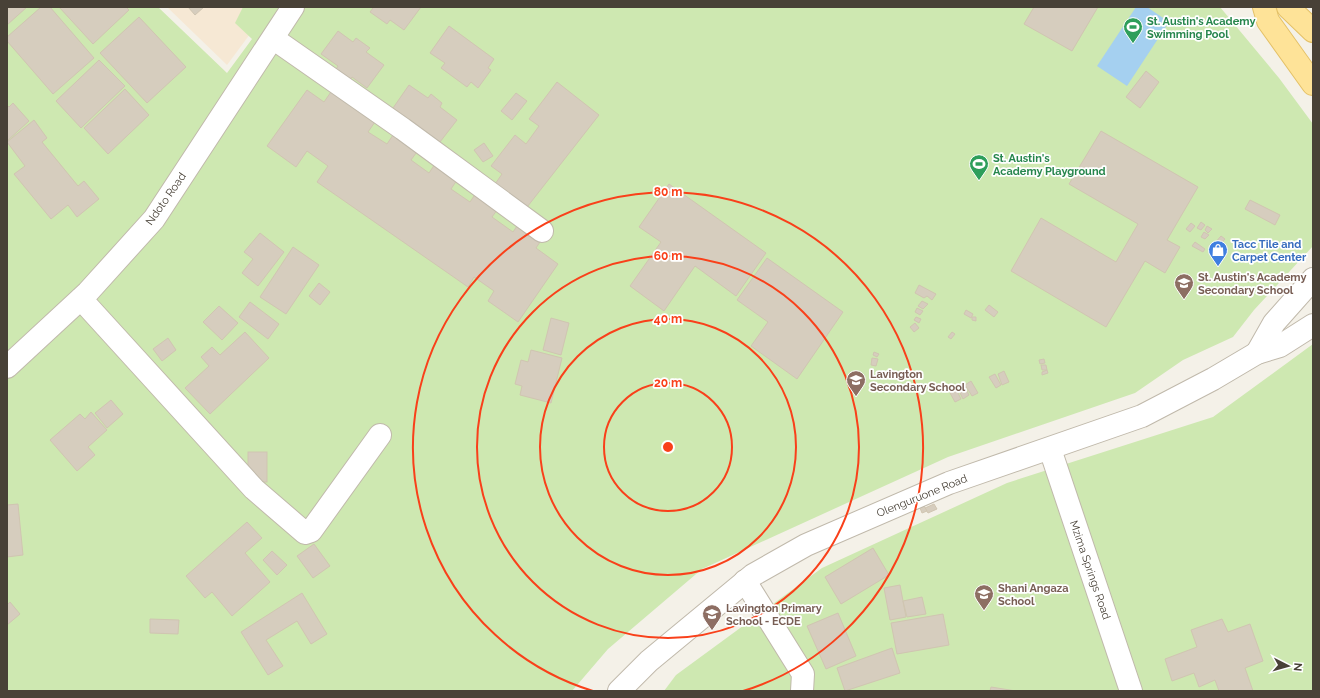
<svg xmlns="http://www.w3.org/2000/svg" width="1320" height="698" font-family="Raleway,sans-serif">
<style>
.commercial{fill:#f6e8d4}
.green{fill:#cee8b1}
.water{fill:#a5d0f0}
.building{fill:#d6cdbe;stroke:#d0c5b1}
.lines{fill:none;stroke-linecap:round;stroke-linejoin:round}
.minor-casing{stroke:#c0b9ab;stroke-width:24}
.major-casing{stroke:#e4c167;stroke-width:24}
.minor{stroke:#fff;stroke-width:22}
.major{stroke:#fee398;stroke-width:22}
.ring{fill:none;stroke:#f9401a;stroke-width:2}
.labels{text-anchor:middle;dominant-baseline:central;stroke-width:3.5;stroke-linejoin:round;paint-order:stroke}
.leisure-label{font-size:11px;font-weight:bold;fill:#27864d;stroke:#fff;text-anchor:start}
.street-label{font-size:11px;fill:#484137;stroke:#fff}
.shop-label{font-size:11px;font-weight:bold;fill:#366cbe;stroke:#fff;text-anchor:start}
.education-label{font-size:11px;font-weight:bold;fill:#785e54;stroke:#fff;text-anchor:start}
.centre{fill:#f9401a;stroke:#fff;stroke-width:2}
.ring-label{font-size:12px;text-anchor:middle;font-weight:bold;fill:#f9401a;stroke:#fff;stroke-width:3.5;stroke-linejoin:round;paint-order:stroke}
</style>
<rect width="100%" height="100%" fill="#f4f1e8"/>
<!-- commercial -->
<path class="commercial" d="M167,7H270L227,65Z"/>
<!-- green -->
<g class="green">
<path d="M7,7H158L227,73L252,39L235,23L243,7H1220L1279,78L1313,124V246L1254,310L1233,337L1183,360L1135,393L948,457L702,569L608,649L572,691H7Z"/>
<path d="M1313,344V691H664L676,675L822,568L1007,483L1213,417Z"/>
</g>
<!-- water -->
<path class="water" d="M1136,7H1147L1169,22L1127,86L1097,66Z"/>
<!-- building -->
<g class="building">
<path d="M7,7H27L7,25Z"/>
<path d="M41,7H50L94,58L53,94L7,41V37Z"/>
<path d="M59,7H126L129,10L93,44Z"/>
<path d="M188,7H204L195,15Z"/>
<path d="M372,7H421L404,30L390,20L387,24L370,12L373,8Z"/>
<path d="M1034,7H1098L1072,51L1024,24Z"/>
<path d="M139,17L186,67L147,103L100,53Z"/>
<path d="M449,26L494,59L488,68L491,70L478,88L471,82L467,87L441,68L445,63L430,53Z"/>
<path d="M338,31L353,42L356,38L370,48L366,52L384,65L367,88L352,77L349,81L335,71L338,66L321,54Z"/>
<path d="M99,60L125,86L81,128L56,101Z"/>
<path d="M1146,71L1159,82L1140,108L1126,97Z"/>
<path d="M557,82L599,115L524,211L493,187L502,174L491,166L515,135L526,144L539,126L529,119Z"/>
<path d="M409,85L428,98L431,94L442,103L440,107L457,120L440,142L420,128L418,131L404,121L407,118L393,108Z"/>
<path d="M125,89L149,115L108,154L84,128Z"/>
<path d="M333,89L377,119L368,132L387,144L395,132L419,149L411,160L429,173L437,161L459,177L451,189L470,202L478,190L500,206L492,217L513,232L521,220L544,236L536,248L558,264L518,322L488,301L494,291L474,277L468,287L317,182L328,166L307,151L296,167L267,146L307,90L324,102Z"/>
<path d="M516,93L527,101L512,120L501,111Z"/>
<path d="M13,103L29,121L7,141V105L9,107Z"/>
<path d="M34,120L47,138L42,142L78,186L84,181L99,199L77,217L68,205L51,219L14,174L25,166L7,142Z"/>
<path d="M1101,131L1198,187L1167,240L1180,247L1165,273L1145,261L1106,327L1011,271L1041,218L1116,262L1138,224L1069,184Z"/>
<path d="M484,143L493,156L483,162L474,150Z"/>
<path d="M669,184L766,253L736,296L695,266L664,311L630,286L661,242L639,227Z"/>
<path d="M1250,200L1280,215L1275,225L1245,209Z"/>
<path d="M1201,222L1205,225L1201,230L1197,228Z"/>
<path d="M1191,223L1195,226L1190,232L1186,229Z"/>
<path d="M1207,226L1212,229L1208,233L1205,230Z"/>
<path d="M1204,232L1209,235L1205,239L1201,237Z"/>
<path d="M260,233L284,252L258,286L242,273L253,259L244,252Z"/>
<path d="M1221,236L1225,239L1218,247L1214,244Z"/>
<path d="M1195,242L1205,249L1203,252L1192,246Z"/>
<path d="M293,247L319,265L286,314L260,297Z"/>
<path d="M767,258L843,312L797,379L751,346L768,322L737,300Z"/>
<path d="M319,283L330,292L320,305L309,296Z"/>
<path d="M919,285L936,294L932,300L927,296L924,298L915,293Z"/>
<path d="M922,301L928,304L923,309L918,306Z"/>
<path d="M250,302L279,324L268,339L239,317Z"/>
<path d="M989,305L998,312L994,317L985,310Z"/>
<path d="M219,306L238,323L222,340L203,322Z"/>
<path d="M917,308L923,311L920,315L915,312Z"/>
<path d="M966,310L973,314L971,318L964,314Z"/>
<path d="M916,317L921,319L919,323L914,320Z"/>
<path d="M972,317H976V321L972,320Z"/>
<path d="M551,318L569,323L561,355L543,350Z"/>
<path d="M915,323L919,328L914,332L910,327Z"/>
<path d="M245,332L269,358L210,414L185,388L209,366L201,357L212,347L220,355Z"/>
<path d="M952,332L955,334L951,339L948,337Z"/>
<path d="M168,338L176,350L162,361L153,349Z"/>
<path d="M531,350L562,358L551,403L520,395L522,386L515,384L521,360L528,362Z"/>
<path d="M874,352L879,354L877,357L873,355Z"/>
<path d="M872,358L878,359L876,366L871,365Z"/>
<path d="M1044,359L1045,363L1040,364L1039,360Z"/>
<path d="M1041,365H1046L1047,370H1042Z"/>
<path d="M1047,370L1048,373L1042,375V372Z"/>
<path d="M1004,371L1009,382L1002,385L998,374Z"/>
<path d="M995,374L1001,385L996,388L989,377Z"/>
<path d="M971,381L978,393L972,396L965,385Z"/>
<path d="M964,385L969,395L963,399L958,389Z"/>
<path d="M956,389L961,399L955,402L950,393Z"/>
<path d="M111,400L123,414L107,428L95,413Z"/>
<path d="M91,412L107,430L88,447L95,455L77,471L50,440L80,414L85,419Z"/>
<rect x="248" y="452" width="19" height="30"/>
<path d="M18,504L23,555L7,557V505Z"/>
<path d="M934,504L937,509L928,513L925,508Z"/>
<path d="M924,506L927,511L922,513L920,508Z"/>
<path d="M247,522L262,538L245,553L270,582L232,616L212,592L205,598L186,576Z"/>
<path d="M314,544L330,566L313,578L297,556Z"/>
<path d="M873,548L889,575L841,604L825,577Z"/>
<path d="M272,551L287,565L277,575L263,560Z"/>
<path d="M900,585L906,617L890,620L884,588Z"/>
<path d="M302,593L327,634L311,644L297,621L266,640L283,666L268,675L241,632Z"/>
<path d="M922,597L926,614L907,617L903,601Z"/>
<path d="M10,602L20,614L7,625V605Z"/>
<path d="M838,613L856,656L826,669L807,626Z"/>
<path d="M943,614L949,645L897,654L891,623Z"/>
<path d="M150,619L179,620L178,634L150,633Z"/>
<path d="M1222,619L1228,632L1250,624L1263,661L1245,668L1253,691H1219L1215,680L1199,687L1194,673L1172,681L1165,659L1197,647L1191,630Z"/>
<path d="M892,648L900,673L845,691L837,668Z"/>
<path d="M991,687L1016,691H990Z"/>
</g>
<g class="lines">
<defs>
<g id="minor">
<path d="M274,39L403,129L542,231"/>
<path d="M81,299L254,489L305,533L311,531L380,435"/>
<path d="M1257,353L1274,323L1313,279"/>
<path d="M7,367L88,292L154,219L293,7"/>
<path d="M1050,449L1131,691"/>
<path d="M745,581L803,674L802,691"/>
<path d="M619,691L649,661L753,575L806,545L949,483L1142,416L1213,379L1257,353L1280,346L1313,325"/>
</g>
<g id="major">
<path d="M1264,7L1268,21L1313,84"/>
<path d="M1288,7L1313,31"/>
</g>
</defs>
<!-- minor casing -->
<use href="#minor" class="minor-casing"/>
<!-- major casing -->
<use href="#major" class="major-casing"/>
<!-- minor -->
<use href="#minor" class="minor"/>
<!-- major -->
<use href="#major" class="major"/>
</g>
<!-- distance rings -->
<g class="ring">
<circle cx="668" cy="447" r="64"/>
<circle cx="668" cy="447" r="128"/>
<circle cx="668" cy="447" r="191"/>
<path d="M593 691A255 255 0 1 1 743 691"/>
</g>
<!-- icons -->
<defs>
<symbol id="stadium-pin" viewBox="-11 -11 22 30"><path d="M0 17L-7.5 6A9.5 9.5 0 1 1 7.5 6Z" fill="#2e9e5b" stroke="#fff"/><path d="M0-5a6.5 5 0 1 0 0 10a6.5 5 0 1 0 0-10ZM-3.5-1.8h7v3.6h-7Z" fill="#fff"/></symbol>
<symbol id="shop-pin" viewBox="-11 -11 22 30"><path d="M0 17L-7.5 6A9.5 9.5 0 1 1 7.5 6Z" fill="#3f7fe0" stroke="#fff"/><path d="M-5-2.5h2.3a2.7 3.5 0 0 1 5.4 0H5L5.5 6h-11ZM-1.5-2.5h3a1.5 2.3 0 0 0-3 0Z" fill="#fff"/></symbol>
<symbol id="school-pin" viewBox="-11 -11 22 30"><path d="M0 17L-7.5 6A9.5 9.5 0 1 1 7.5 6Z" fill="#8d6e63" stroke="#fff"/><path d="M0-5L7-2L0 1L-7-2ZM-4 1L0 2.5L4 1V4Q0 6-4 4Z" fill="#fff"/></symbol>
</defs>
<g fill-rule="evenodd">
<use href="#stadium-pin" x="1122" y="16" width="22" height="30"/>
<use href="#stadium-pin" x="968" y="153" width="22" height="30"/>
<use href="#shop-pin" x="1207" y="239" width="22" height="30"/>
<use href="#school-pin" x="1173" y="272" width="22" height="30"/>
<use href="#school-pin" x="845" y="369" width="22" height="30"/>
<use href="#school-pin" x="973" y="583" width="22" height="30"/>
<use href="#school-pin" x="701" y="603" width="22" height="30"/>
</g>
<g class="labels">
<!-- leisure labels -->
<g class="leisure-label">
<text x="1147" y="21">St. Austin's Academy<tspan x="1147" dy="13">Swimming Pool</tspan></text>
<text x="993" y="158">St. Austin's<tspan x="993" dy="13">Academy Playground</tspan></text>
</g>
<!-- street labels -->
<g class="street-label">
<text transform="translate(166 199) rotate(-55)">Ndoto Road</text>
<text transform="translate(922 496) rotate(-22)">Olenguruone Road</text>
<text transform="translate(1090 570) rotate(71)">Mzima Springs Road</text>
</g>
<!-- shop labels -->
<g class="shop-label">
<text x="1232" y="244">Tacc Tile and<tspan x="1232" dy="13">Carpet Center</tspan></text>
</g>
<!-- education labels -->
<g class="education-label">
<text x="1198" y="277">St. Austin's Academy<tspan x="1198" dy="13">Secondary School</tspan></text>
<text x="870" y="374">Lavington<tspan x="870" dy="13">Secondary School</tspan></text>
<text x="998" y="588">Shani Angaza<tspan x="998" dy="13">School</tspan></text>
<text x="726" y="608">Lavington Primary<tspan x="726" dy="13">School - ECDE</tspan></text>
</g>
</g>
<circle cx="668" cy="447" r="6" class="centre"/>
<g class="ring-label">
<text x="668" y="196">80 m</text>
<text x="668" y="260">60 m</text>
<text x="668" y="323">40 m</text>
<text x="668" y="387">20 m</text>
</g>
<!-- border -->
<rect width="1320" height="698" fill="none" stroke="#484137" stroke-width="16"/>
<!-- north arrow -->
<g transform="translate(1288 666) rotate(96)" stroke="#ffffff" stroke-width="3" paint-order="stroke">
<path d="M0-3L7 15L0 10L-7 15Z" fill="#484137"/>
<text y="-6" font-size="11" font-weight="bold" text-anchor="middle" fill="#484137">N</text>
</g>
</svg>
